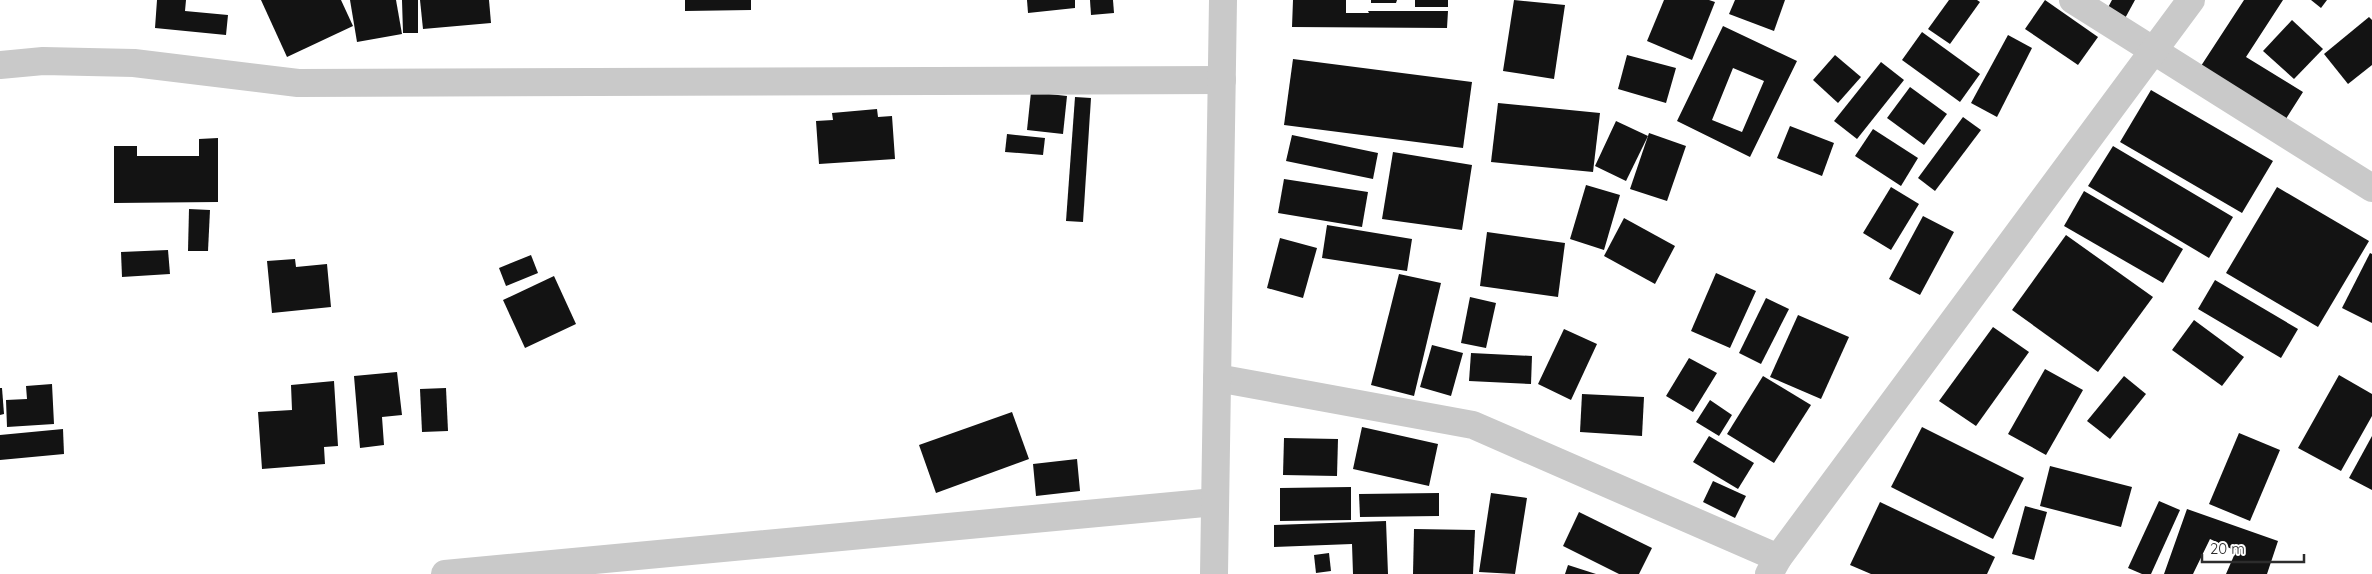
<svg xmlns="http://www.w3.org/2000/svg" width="2372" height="574" font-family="Quicksand,sans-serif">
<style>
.building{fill:#131313;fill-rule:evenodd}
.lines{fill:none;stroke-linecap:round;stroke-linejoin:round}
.minor{stroke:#c9c9c9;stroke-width:28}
</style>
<rect width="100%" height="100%" fill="#fff"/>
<!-- building -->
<g class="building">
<path d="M157,0H186L185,11L228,15L226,35L155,28Z"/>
<path d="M261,0H341L353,26L287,57Z"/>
<path d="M350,0H396L402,34L357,42Z"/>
<path d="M402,0H418V33H403Z"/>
<path d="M420,0H489L491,23L423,29Z"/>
<path d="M685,0H751V10L685,11Z"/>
<path d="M1027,0H1075V8L1028,13Z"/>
<path d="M1090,0H1113L1114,13L1091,15Z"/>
<path d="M1293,0H1346V13H1369L1368,11H1448L1447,28L1292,27Z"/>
<path d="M1371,0H1397L1396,3H1371Z"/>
<rect x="1415" y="0" width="33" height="7"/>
<path d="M1514,0L1565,5L1554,79L1503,71Z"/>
<path d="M1664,0H1709L1715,2L1692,60L1647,41Z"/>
<path d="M1735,0H1785L1774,31L1729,14Z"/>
<path d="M1949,0H1977L1980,2L1950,44L1928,29Z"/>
<path d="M2045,0L2098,37L2078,65L2025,29Z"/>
<path d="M2112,0H2135L2123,22L2105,13Z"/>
<path d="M2244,0H2283L2246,57L2303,92L2284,122L2199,69Z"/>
<path d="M2311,0H2327L2321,8Z"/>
<path d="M2369,17L2372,20V65L2348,84L2324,54Z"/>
<path d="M2292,20L2323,49L2294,79L2263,51Z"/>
<path d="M1723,26L1797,61L1750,157L1677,121ZM1733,68L1764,81L1742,132L1712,120Z"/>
<path d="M1922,32L1980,74L1960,102L1902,60Z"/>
<path d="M2008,35L2032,48L1997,117L1971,103Z"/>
<path d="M1627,55L1676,68L1666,103L1618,89Z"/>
<path d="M1835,55L1861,77L1838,103L1813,80Z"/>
<path d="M1293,59L1472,82L1463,148L1284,125Z"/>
<path d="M1881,62L1904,80L1857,139L1834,121Z"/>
<path d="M1910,87L1947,114L1924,145L1887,118Z"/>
<path d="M2151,90L2273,161L2242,213L2120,142Z"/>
<path d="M1031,92L1067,96L1063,134L1027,130Z"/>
<path d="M1075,97L1091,98L1083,222L1066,221Z"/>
<path d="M1498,103L1600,113L1593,172L1491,162Z"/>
<path d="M877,109L878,117L892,116L895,159L819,164L816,121L833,120L832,113Z"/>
<path d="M1963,117L1981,130L1935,191L1918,178Z"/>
<path d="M1616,121L1648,136L1626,181L1595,166Z"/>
<path d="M1790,126L1834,143L1822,176L1777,158Z"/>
<path d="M1873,129L1918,158L1901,186L1855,156Z"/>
<path d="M1649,133L1686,146L1667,201L1630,189Z"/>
<path d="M1007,134L1045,138L1043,155L1005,152Z"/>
<path d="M1292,135L1378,153L1373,179L1286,161Z"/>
<path d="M218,138V202L114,203V146H137V156H199V139Z"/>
<path d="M2113,146L2233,217L2209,258L2088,186Z"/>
<path d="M1393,152L1472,165L1462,230L1382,219Z"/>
<path d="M1284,179L1368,192L1362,227L1278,213Z"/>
<path d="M1586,185L1620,195L1604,250L1570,239Z"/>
<path d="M1891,187L1919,204L1891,250L1863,233Z"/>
<path d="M2277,187L2369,241L2318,327L2226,273Z"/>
<path d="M2084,191L2183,249L2163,283L2064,226Z"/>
<path d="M189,209L210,210L208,251H188Z"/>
<path d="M1923,216L1954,232L1920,295L1889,279Z"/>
<path d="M1624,218L1675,246L1655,284L1604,256Z"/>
<path d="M1327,225L1412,239L1407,271L1322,258Z"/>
<path d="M1487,232L1565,243L1558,297L1480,286Z"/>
<path d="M2066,235L2153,297L2098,372L2012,310Z"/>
<path d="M1280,238L1317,248L1303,298L1267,288Z"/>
<path d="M168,250L170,274L122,277L121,252Z"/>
<path d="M2370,253L2372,254V323L2342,308Z"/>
<path d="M531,255L538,273L506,286L499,268Z"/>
<path d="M295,259L296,267L327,264L331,307L272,313L267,261Z"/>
<path d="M1716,273L1756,291L1730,348L1691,331Z"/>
<path d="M1399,274L1441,283L1414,396L1371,385Z"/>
<path d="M554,276L576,324L525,348L503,300Z"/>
<path d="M2215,280L2298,329L2281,358L2198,309Z"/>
<path d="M1470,297L1496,303L1486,348L1461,343Z"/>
<path d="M1766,298L1789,309L1761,364L1739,353Z"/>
<path d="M1798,315L1849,337L1821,399L1770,377Z"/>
<path d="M2194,320L2244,357L2222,386L2172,350Z"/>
<path d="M1993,327L2029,352L1976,426L1939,401Z"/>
<path d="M1564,329L1597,344L1571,400L1538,384Z"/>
<path d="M1432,345L1463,353L1451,396L1420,387Z"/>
<path d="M1471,353L1532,356L1531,384L1469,381Z"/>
<path d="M1689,358L1717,373L1693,412L1666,396Z"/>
<path d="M2045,369L2083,390L2046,455L2008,434Z"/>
<path d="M397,372L402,415L382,417L384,445L360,448L354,376Z"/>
<path d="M2339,375L2372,394V416L2341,471L2298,448Z"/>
<path d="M1763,376L1811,405L1774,463L1727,434Z"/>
<path d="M2124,376L2146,394L2110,439L2087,421Z"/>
<path d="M334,381L338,446L324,447L325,464L262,469L258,412L292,410L291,385Z"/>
<path d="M52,384L54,424L7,427L6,400L27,399L26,386Z"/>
<path d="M0,388H2L4,414L0,415Z"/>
<path d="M446,388L448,431L422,432L420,389Z"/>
<path d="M1582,394L1644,397L1642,436L1580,432Z"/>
<path d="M1710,400L1732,415L1719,436L1696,422Z"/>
<path d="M1012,412L1029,459L936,493L919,445Z"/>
<path d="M1362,427L1438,444L1429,486L1353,469Z"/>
<path d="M1922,427L2024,478L1993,539L1891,487Z"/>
<path d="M63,429L64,454L0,460V435Z"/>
<path d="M2239,433L2280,450L2250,521L2209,504Z"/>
<path d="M1709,436L1754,463L1738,489L1693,462Z"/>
<path d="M2372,436V490L2349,478Z"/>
<path d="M1284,438L1338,439L1337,476L1283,475Z"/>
<path d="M1077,459L1080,491L1036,496L1033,464Z"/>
<path d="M2050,466L2132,487L2121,527L2040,506Z"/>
<path d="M1713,481L1746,496L1735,518L1703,502Z"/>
<path d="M1351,487V520L1280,521V488Z"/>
<path d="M1439,493V516L1360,517L1359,494Z"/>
<path d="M1491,493L1527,498L1515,574L1479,572Z"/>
<path d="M2159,501L2180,510L2151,574H2142L2128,568Z"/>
<path d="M1880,502L1995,557L1987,574H1871L1850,565Z"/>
<path d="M2025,506L2047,512L2034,560L2012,554Z"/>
<path d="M2187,509L2278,541L2267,574H2226L2236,551L2210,539L2193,574H2164Z"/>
<path d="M1579,512L1652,548L1639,574H1619L1563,546Z"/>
<path d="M1386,521L1388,574H1353L1352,544L1274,547V525Z"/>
<path d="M1414,529L1475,530L1473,574H1413Z"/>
<path d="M1329,553L1331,571L1316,573L1314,555Z"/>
<path d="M1568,565L1596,574H1565Z"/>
</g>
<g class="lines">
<!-- minor -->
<g class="minor">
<path d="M2073,0L2372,188"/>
<path d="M0,65L43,61L134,63L298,83L1222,80"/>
<path d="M1217,378L1473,425L1778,558"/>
<path d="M445,574L1215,502"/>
<path d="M1214,574L1223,0"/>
<path d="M1769,574L1778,558L2191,0"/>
</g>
</g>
<!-- scale -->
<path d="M2202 554v8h102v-8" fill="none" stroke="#2c2c2c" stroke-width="2.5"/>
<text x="2210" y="554" font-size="15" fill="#2c2c2c" stroke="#ffffff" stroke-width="4" paint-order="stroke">20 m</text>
</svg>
